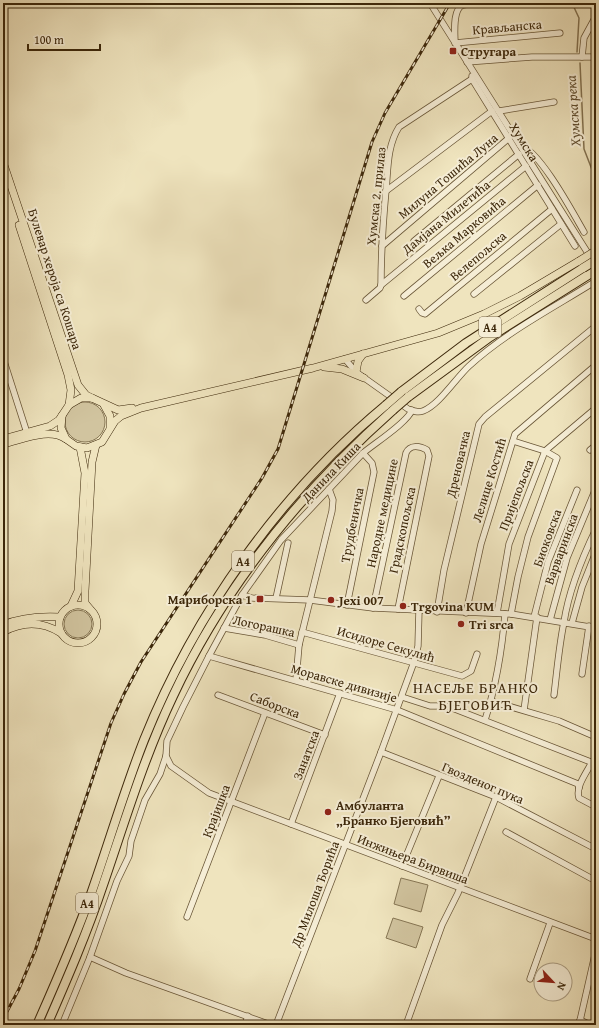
<svg xmlns="http://www.w3.org/2000/svg" width="599" height="1028" font-family="'Gentium Book Plus',serif">
<style>
.green{fill:#d1c49f;stroke:#867654}
.lines{fill:none;stroke-linecap:round;stroke-linejoin:round}
.stream{stroke:#837251;stroke-width:1.5}
.minor-casing{stroke:#695637;stroke-width:7}
.major-casing{stroke:#3c270a;stroke-width:8}
.highway-casing{stroke:#3c270a;stroke-width:10}
.minor{stroke:#f5edd5;stroke-width:5.5}
.major{stroke:#efe4be;stroke-width:7}
.highway{stroke:#efe4be;stroke-width:8}
.rail-casing{stroke:#3c270a;stroke-width:3}
.rail{stroke:#f5edd5;stroke-width:1.5;stroke-dasharray:4.5;stroke-linecap:butt}
.major-bridge-casing{stroke:#3c270a;stroke-width:8;stroke-linecap:butt}
.highway-bridge-casing{stroke:#3c270a;stroke-width:10;stroke-linecap:butt}
.major-bridge{stroke:#efe4be;stroke-width:7}
.highway-bridge{stroke:#efe4be;stroke-width:8}
.poi-dot{fill:#8f2418;stroke:#f5edd5;stroke-width:1.5}
.labels{text-anchor:middle;dominant-baseline:central;stroke-width:4;stroke-linejoin:round;paint-order:stroke}
.shield{fill:#f5edd5;stroke:#746247;stroke-width:1}
.shield-label{font-size:12px;font-weight:bold;fill:#3c270a}
.street-label{font-size:13px;fill:#3c270a;stroke:#f5edd5}
.poi-label{font-size:13px;font-weight:bold;fill:#3c270a;stroke:#f5edd5;text-anchor:start}
.water-label{font-size:14px;font-style:italic;fill:#5f4c2e;stroke:#f5edd5}
.quarter-label{font-size:15px;letter-spacing:1px;fill:#3c270a;stroke:#f5edd5}
</style>
<rect width="100%" height="100%" fill="#efe4be"/>
<filter id="stains"><feTurbulence type="fractalNoise" baseFrequency=".005" numOctaves="4"/><feColorMatrix values="0 0 0 0 .2 0 0 0 0 .09 0 0 0 0 .02 0 0 0 .5 -.17"/></filter>
<radialGradient id="worn" r=".72"><stop offset=".6" stop-color="#630" stop-opacity="0"/><stop offset="1" stop-color="#630" stop-opacity=".3"/></radialGradient>
<!-- green -->
<g class="green">
<circle cx="85" cy="422" r="20"/>
<circle cx="78" cy="624" r="14"/>
<path d="M401,878L428,885L421,912L394,904Z"/>
<path d="M393,918L423,927L416,948L386,938Z"/>
</g>
<g class="lines">
<!-- stream -->
<g class="stream">
<path d="M572,3L579,18L577,52"/>
<path d="M580,63L584,149L596,180"/>
</g>
<defs>
<g id="minor">
<path d="M430,3L596,266"/>
<path d="M479,3C474,4 468,4 463,5C452,9 455,34 455,43L560,33"/>
<path d="M582,57L584,38L596,16"/>
<path d="M467,62L532,57H596"/>
<path d="M472,76V79L575,246"/>
<path d="M499,111L554,102"/>
<path d="M520,145C540,151 573,213 584,232"/>
<path d="M386,191L492,111"/>
<path d="M414,241L519,154"/>
<path d="M382,246L509,138"/>
<path d="M381,285L526,166"/>
<path d="M474,294L561,224"/>
<path d="M404,296L538,185"/>
<path d="M366,300L380,288L381,285C381,253 383,222 386,190C388,169 387,146 399,127L472,79"/>
<path d="M419,309L422,313L425,314L552,209"/>
<path d="M3,358L27,433"/>
<path d="M345,359L356,372L408,409C413,411 418,413 423,411C439,405 456,378 469,366C506,332 553,308 596,281"/>
<path d="M590,450L596,445"/>
<path d="M242,595L252,598L310,600L373,608L511,614L596,628"/>
<path d="M276,598L288,543"/>
<path d="M347,605L374,472L372,463L363,453"/>
<path d="M373,608L406,453C410,444 420,446 427,450L429,456L398,609"/>
<path d="M437,612L444,570L479,424L485,417L596,326"/>
<path d="M466,613L481,544L515,434L596,365"/>
<path d="M497,613L509,544L545,451L596,408"/>
<path d="M511,614L518,577L528,537L557,458L545,451L513,441"/>
<path d="M534,617L548,562L577,490"/>
<path d="M550,620L567,558L596,488"/>
<path d="M572,623L582,587L596,552"/>
<path d="M224,628L265,635L299,645"/>
<path d="M302,632L462,676L471,671L477,654"/>
<path d="M209,656L397,710L578,784L579,788"/>
<path d="M582,674L589,626"/>
<path d="M296,680L299,645L332,511L333,500L329,489"/>
<path d="M218,695L325,735"/>
<path d="M554,695C557,671 559,646 564,622C569,589 582,558 596,529"/>
<path d="M402,697L430,706H447L596,764"/>
<path d="M491,701L559,721L596,737"/>
<path d="M524,710L537,617"/>
<path d="M485,720C496,686 502,650 505,614"/>
<path d="M381,752L496,797L596,849"/>
<path d="M166,756L171,766L209,793L596,939"/>
<path d="M592,762C587,772 575,787 579,798L596,807"/>
<path d="M291,824L340,693"/>
<path d="M506,832L596,881"/>
<path d="M402,866L439,776"/>
<path d="M187,917L265,713"/>
<path d="M90,957L126,973L271,1025"/>
<path d="M530,979L550,923"/>
<path d="M580,1020L590,1025"/>
<path d="M62,1025L90,957L117,881L129,856L131,841L145,800L160,774L166,756L167,741L183,707L209,656L242,595L281,540L363,453C375,443 408,422 412,410"/>
<path d="M245,1025L248,1016"/>
<path d="M276,1025L381,752L414,662L418,646L419,610"/>
<path d="M406,1025L442,925L458,893L496,797"/>
<path d="M579,1025L596,950"/>
</g>
<g id="major">
<path d="M3,162L78,385L86,395L92,398"/>
<path d="M19,225L68,375L71,390L69,405"/>
<path d="M324,367L342,369L364,378"/>
<path d="M356,372L358,361L363,354"/>
<path d="M104,405L110,416V427"/>
<path d="M62,416L61,428L66,439L76,446L87,448L102,442L115,421L121,416L141,408L313,368L438,333L484,314L520,296L579,261"/>
<path d="M3,439L50,426L59,420L69,405L81,398H92L118,410L132,408"/>
<path d="M3,444C22,440 49,427 66,439"/>
<circle cx="78" cy="624" r="19"/>
<path d="M71,606L78,591L85,473L80,447"/>
<path d="M90,609L85,603V591L92,462L96,445"/>
<path d="M3,625C22,617 40,616 60,617"/>
<path d="M3,632C23,621 42,621 61,633"/>
</g>
<g id="highway">
<path d="M401,392L466,343L583,268"/>
<path d="M408,397L490,337L596,270"/>
<path d="M37,1025C56,982 75,939 91,894C109,843 124,791 144,740C195,613 280,493 386,405"/>
<path d="M47,1025C67,979 87,933 103,885C125,821 144,757 173,696C225,585 302,491 393,410"/>
</g>
</defs>
<!-- minor casing -->
<use href="#minor" class="minor-casing"/>
<!-- major casing -->
<use href="#major" class="major-casing"/>
<!-- highway casing -->
<use href="#highway" class="highway-casing"/>
<!-- minor -->
<use href="#minor" class="minor"/>
<!-- major -->
<use href="#major" class="major"/>
<!-- highway -->
<use href="#highway" class="highway"/>
<defs>
<path id="rail" d="M3,1019L19,989L35,951L111,723L124,694L141,662L262,478L278,449L372,142L385,113L450,3"/>
</defs>
<!-- rail casing -->
<use href="#rail" class="rail-casing"/>
<!-- rail -->
<use href="#rail" class="rail"/>
<defs>
<path id="major-bridge" d="M579,261L595,251"/>
<g id="highway-bridge">
<path d="M583,268L596,260"/>
<path d="M386,405L401,392"/>
<path d="M393,410L408,397"/>
</g>
</defs>
<!-- major-bridge casing -->
<use href="#major-bridge" class="major-bridge-casing"/>
<!-- highway-bridge casing -->
<use href="#highway-bridge" class="highway-bridge-casing"/>
<!-- major-bridge -->
<use href="#major-bridge" class="major-bridge"/>
<!-- highway-bridge -->
<use href="#highway-bridge" class="highway-bridge"/>
</g>
<!-- markers -->
<g class="poi-dot">
<rect x="449" y="47" width="8" height="8" rx="2"/>
<rect x="256" y="595" width="8" height="8" rx="2"/>
<circle cx="331" cy="600" r="4"/>
<circle cx="403" cy="606" r="4"/>
<circle cx="461" cy="624" r="4"/>
<circle cx="328" cy="812" r="4"/>
</g>
<g class="labels">
<!-- shield labels -->
<g class="shield">
<rect x="479" y="317" width="22" height="20" rx="3"/>
<rect x="232" y="551" width="22" height="20" rx="3"/>
<rect x="76" y="893" width="22" height="20" rx="3"/>
</g>
<g class="shield-label">
<text x="490" y="327">A4</text>
<text x="243" y="561">A4</text>
<text x="87" y="903">A4</text>
</g>
<!-- street labels -->
<g class="street-label">
<text transform="translate(507 27) rotate(-5)">Крављанска</text>
<text transform="translate(524 142) rotate(58)">Хумска</text>
<text transform="translate(448 176) rotate(-40)">Милуна Тошића Луна</text>
<text transform="translate(376 196) rotate(-84)">Хумска 2. прилаз</text>
<text transform="translate(446 217) rotate(-39)">Дамјана Милетића</text>
<text transform="translate(464 232) rotate(-40)">Вељка Марковића</text>
<text transform="translate(478 256) rotate(-40)">Велепољска</text>
<text transform="translate(55 279) rotate(72)">Булевар хероја са Кошара</text>
<text transform="translate(458 464) rotate(-77)">Дреновачка</text>
<text transform="translate(331 472) rotate(-46)">Данила Киша</text>
<text transform="translate(489 480) rotate(-73)">Лелице Костић</text>
<text transform="translate(516 495) rotate(-69)">Пријепољска</text>
<text transform="translate(382 513) rotate(-78)">Народне медицине</text>
<text transform="translate(352 525) rotate(-79)">Трудбеничка</text>
<text transform="translate(402 530) rotate(-78)">Градскопољска</text>
<text transform="translate(547 538) rotate(-70)">Биоковска</text>
<text transform="translate(561 549) rotate(-70)">Варваринска</text>
<text transform="translate(264 626) rotate(12)">Логорашка</text>
<text transform="translate(386 644) rotate(16)">Исидоре Секулић</text>
<text transform="translate(344 683) rotate(16)">Моравске дивизије</text>
<text transform="translate(275 705) rotate(21)">Саборска</text>
<text transform="translate(306 755) rotate(-69)">Занатска</text>
<text transform="translate(483 783) rotate(23)">Гвозденог пука</text>
<text transform="translate(216 811) rotate(-69)">Крајишка</text>
<text transform="translate(413 859) rotate(21)">Инжињера Бирвиша</text>
<text transform="translate(315 894) rotate(-69)">Др Милоша Ђорића</text>
</g>
<!-- poi labels -->
<g class="poi-label">
<text x="461" y="51">Стругара</text>
<text x="252" y="599" text-anchor="end">Мариборска 1</text>
<text x="339" y="600">Jexi 007</text>
<text x="411" y="606">Trgovina KUM</text>
<text x="469" y="624">Tri srca</text>
<text x="336" y="805">Амбуланта<tspan x="336" dy="15">„Бранко Бјеговић”</tspan></text>
</g>
<!-- water labels -->
<g class="water-label">
<text transform="translate(573 111) rotate(-94)">Хумска река</text>
</g>
<!-- quarter labels -->
<g class="quarter-label">
<text x="476" y="687">НАСЕЉЕ БРАНКО<tspan x="476" dy="17">БЈЕГОВИЋ</tspan></text>
</g>
</g>
<!-- margin -->
<rect width="599" height="1028" fill="none" stroke="#efe4be" stroke-width="16"/>
<rect x="4" y="4" width="591" height="1020" fill="none" stroke="#3c270a" stroke-width="2"/>
<rect x="8" y="8" width="583" height="1012" fill="none" stroke="#3c270a"/>
<!-- north arrow -->
<g transform="translate(553 982) rotate(116)"><circle r="19" fill="#f5edd5" stroke="#ab9e84"/>
<path d="M0-3L7 15L0 10L-7 15Z" fill="#8f2418"/>
<text y="-6" font-size="11" font-weight="bold" text-anchor="middle" fill="#3c270a">N</text>
</g>
<!-- scale -->
<path d="M28 44v6h72v-6" fill="none" stroke="#3c270a" stroke-width="2"/>
<text x="34" y="44" font-size="12" fill="#3c270a" stroke="#f5edd5" stroke-width="3" paint-order="stroke">100 m</text>
<rect width="100%" height="100%" filter="url(#stains)"/>
<rect width="100%" height="100%" fill="url(#worn)"/>
</svg>
